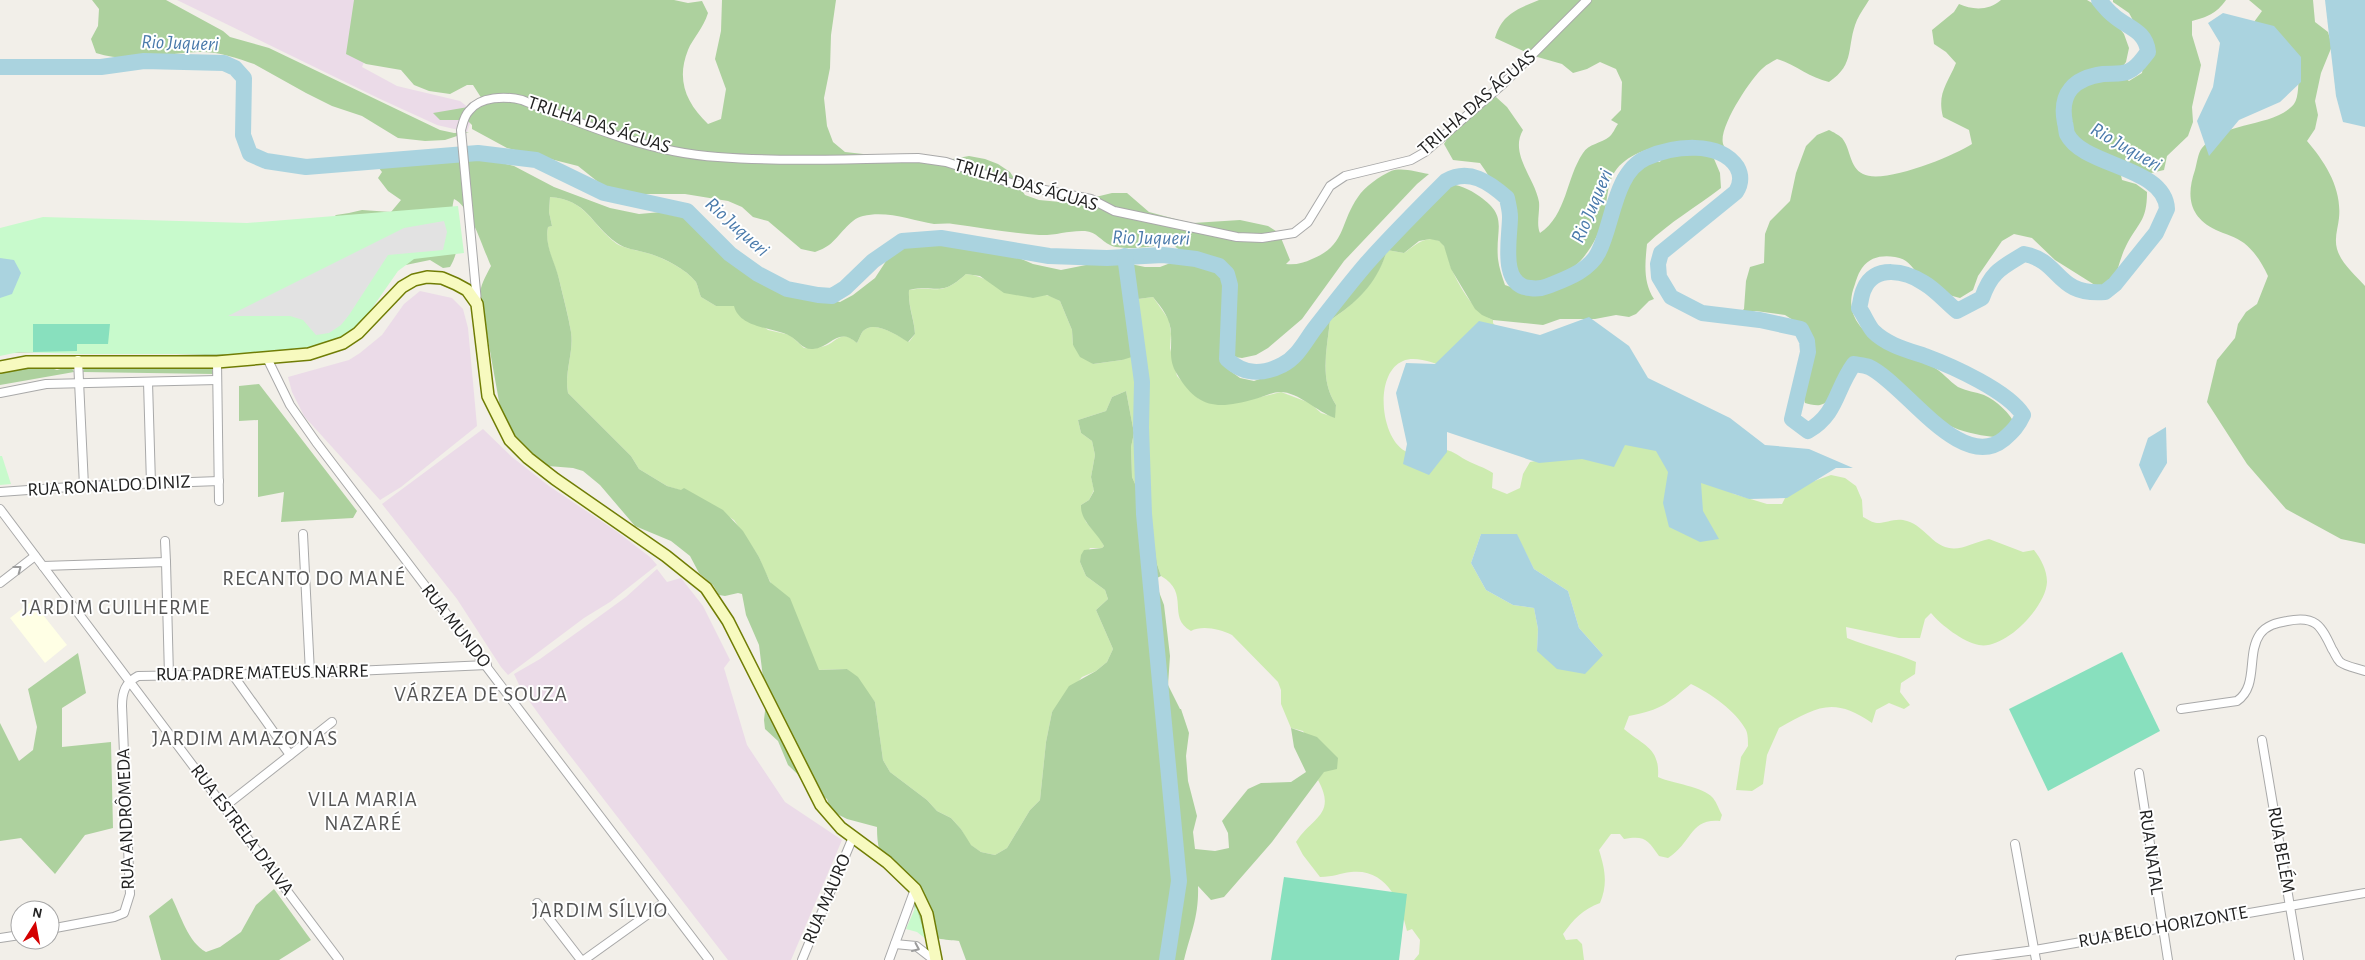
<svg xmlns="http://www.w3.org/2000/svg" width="2365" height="960" font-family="'Alegreya Sans',sans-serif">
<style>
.industrial{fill:#ebdbe8}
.education{fill:#ffffe5}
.grass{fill:#cdebb0;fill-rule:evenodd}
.forest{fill:#add19e}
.park{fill:#c8facc}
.pitch{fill:#88e0be}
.parking{fill:#e2e2e2}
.water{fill:#aad3df}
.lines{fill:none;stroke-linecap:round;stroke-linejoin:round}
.river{stroke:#aad3df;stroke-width:16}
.street-casing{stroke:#a9a9a9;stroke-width:10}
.secondary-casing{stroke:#707d05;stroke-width:14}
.street{stroke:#fff;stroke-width:8}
.secondary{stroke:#f7fabf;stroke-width:11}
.oneway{stroke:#9c9c9c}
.labels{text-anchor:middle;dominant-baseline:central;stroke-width:4;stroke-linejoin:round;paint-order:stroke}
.street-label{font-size:19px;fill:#222;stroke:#fff}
.water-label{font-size:20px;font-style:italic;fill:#4a7aab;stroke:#fff}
.quarter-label{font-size:21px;letter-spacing:1px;fill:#555;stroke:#fff}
</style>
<rect width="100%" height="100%" fill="#f2efe9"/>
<!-- industrial -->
<g class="industrial">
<path d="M177,0H385L386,12L362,67L397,86L460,101L474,112L467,132L437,125L378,98Z"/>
<path d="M420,291L452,298L463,309L468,328L477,426L401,487L380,500L304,416L292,392L288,377L349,360L360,353L382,335L404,304Z"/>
<path d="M483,429L512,457L549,486L616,531L650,557L657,565L610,602L584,618L508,675L501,667L457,599L382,504Z"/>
<path d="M657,569L667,582L681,578L703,606L730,660L724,668L747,745L785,802L842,840L791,960H728L551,731L522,691L514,674L540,659L586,626L626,597Z"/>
</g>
<!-- education -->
<path class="education" d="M32,601L67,645L45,663L10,618Z"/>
<!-- grass -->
<path class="grass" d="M550,197C588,200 590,224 617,244C626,249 637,250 647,253C662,257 686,269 696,282C698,286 699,293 701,297L716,306H735L768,330L790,335L804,348C809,348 816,349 821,347C838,344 839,327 857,343C860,338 861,331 866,329C878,322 898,336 909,342L915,334C914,317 908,307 909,290C937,285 940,298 966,274C988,276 1007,293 1029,297C1035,298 1040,295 1045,295C1050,295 1056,299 1060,301L1072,330L1073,345L1093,364L1122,360L1144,343L1135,313L1138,299L1153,297L1169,320L1171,334L1170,348L1177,376L1199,399L1240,402L1281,392L1310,403L1321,413L1334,417L1336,405C1319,379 1327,349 1330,320C1356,304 1378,280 1387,250L1404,253C1414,246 1426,234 1439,241C1448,246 1448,261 1452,270C1461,289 1473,311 1493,320V323L1503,335L1448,368C1436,364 1416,355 1403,361C1374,373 1380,437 1405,451C1418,459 1428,448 1441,449C1452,450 1457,455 1466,460C1475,465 1484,467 1493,473L1492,488L1507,494L1520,488L1523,474L1530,462L1559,457L1618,425L1734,494L1767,504H1782L1789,490L1831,475L1845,478L1856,486L1862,500L1863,517C1867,519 1873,523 1877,523C1887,523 1896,517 1907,521C1917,524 1922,530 1929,536C1952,559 1966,544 1989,539L2023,552L2034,550C2041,559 2047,570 2047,582C2046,607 2005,650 1979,645C1963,642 1941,625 1931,613L1925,619L1920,638H1899L1846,627L1847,638C1870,647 1893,652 1916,662L1915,674L1901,683L1900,692L1910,705L1904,709L1889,703L1876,710L1872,723C1833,696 1817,707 1779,728L1767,755L1763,784L1752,791L1736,790L1741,757L1748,746C1748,741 1748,734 1746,730C1736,711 1710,693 1691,684C1665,705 1663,709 1629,716L1624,729C1644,746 1660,748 1658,777C1673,784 1703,786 1713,798C1717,803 1719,810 1722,815L1720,821C1690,818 1692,843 1668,858L1659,856C1648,840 1645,835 1624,839L1620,834H1611L1599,850C1605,869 1608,884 1600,903C1583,909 1573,920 1563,934L1566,940L1577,939L1582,944L1584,960H1414L1419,954L1420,940L1412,929L1407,931C1401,903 1387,868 1351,872C1340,873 1334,877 1320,877L1303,855L1296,842C1312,817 1337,815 1318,780L1324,771H1327L1303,731L1291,728L1281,704V690L1278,682L1232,635C1220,629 1202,625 1191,631C1166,617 1191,593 1161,576L1157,564L1151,520L1132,477L1131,447L1134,433L1126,391L1112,397L1106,411L1078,420L1081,433L1092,441L1095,455L1091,477L1094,490L1089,500L1081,505L1086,522L1100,538L1104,546L1102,548H1090L1080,562L1086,576L1105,590L1108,599L1096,610L1113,649L1107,662L1096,671L1082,677L1052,712L1046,742L1040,800L1030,810L1007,848L995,855L981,852L969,844L961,829L951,818L937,811L927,800L890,772L883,760L875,702L847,669L817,670L764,570L759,557L734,520L695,495L667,486L639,469L631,456L568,393C564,372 574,353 571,332C568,314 563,296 559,279C554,262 544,245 548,227L552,226L549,212ZM1481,534H1516L1534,569L1568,591L1579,628L1603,655L1537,651L1538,629L1534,608L1513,605L1486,590L1471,563Z"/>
<!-- forest -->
<g class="forest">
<path d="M92,0H166L223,31L230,37L269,48L440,130L454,133L469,132L445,140L425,141L398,138L362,116L332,106L306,93L254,64C237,58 217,51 198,52C164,53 129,64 96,53L91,39L98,26L99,9Z"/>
<path d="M354,0H674L688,3L702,1L708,13C703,29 693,38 688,50C676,80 686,103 708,124L721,119L726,89L715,59L721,31L722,0H836L831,35L830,68L824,98L827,126L833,142L845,152L936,162L969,156L985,159L998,164L1010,172L1025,195L1039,200L1071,203L1112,193H1127L1149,212L1179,220L1193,223L1240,220L1268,226L1279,233L1290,260L1286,264C1296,265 1304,263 1312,259C1346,246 1340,222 1358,197C1364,187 1380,176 1391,171C1402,167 1417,172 1429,174L1417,184L1344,261L1302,319L1268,348L1256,355L1242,358L1226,356L1229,370L1240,378L1254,381L1268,376L1279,367L1304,345L1335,292L1355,269L1423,209L1432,198L1435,184C1452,183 1462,185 1476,194C1510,216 1495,226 1498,259C1499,268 1502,276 1505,285C1514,288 1525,293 1534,292C1544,292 1566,284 1574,279C1587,271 1610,234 1614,220C1618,205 1610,189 1618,175C1627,161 1645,161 1660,162L1666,149L1665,146C1647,147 1621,158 1613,175C1607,186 1607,203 1604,216C1594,255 1564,288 1521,285C1511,265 1514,248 1511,227C1507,206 1493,181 1480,163L1453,160L1444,144C1456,124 1474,104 1496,97L1507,107L1523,130C1509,154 1535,178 1539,202C1540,212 1536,224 1540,233C1567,215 1566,178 1583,153C1588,144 1602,143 1609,137C1613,134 1615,128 1618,124L1611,120L1621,110L1622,82L1616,69L1600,62L1587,69L1573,73L1562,64L1534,56L1495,38C1502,14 1517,9 1539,0H1869C1865,7 1860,13 1857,20C1846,46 1856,64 1829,82C1810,78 1796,65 1777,59C1772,62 1767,64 1763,68C1751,78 1715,132 1724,146L1709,147L1720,173L1721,188C1696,207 1670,222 1647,244C1645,264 1643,282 1654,299L1649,301L1636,314L1629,317L1616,315L1595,319H1560L1543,325L1493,320L1482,315L1475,309L1451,269L1444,246L1439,241L1430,239L1419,241L1404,253L1387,250C1378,282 1357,303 1330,320C1327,349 1319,379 1336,405L1335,418C1317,412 1299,392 1280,392C1272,392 1263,397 1255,399C1219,409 1198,410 1177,374C1168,360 1172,349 1171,334C1171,319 1162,308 1153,297L1138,299L1135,313L1144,343L1135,356L1122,360L1093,364L1080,357L1073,345L1072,330L1060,301L1047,295L1033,298L1004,293L980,276L966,274C940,298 937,284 909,290C908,307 914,318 915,334L908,342C898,336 878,322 866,329C861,331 860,338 857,343C838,326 832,347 813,349C802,350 798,340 790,336C774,327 740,329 734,306H716L701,297C699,293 698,286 696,282C685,268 662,257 647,253C637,250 625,249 617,243C590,224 588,200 550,197L549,212L552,226L548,227C544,245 555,262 559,279C563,297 568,314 571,332C574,353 564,372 568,393L631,456L639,469L667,486L681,490L684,488L723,510L743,531L759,557L770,582L790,598L819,670L847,669L858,677L875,702L883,760L890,772L927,800L937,811L951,818L961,829L971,845L981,852L995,855L1007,848L1030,810L1040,800L1046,742L1052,712L1069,686L1096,671L1107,662L1113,649L1096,610L1108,599L1105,590L1086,576L1080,562L1081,555L1084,550L1102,548L1104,546C1097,532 1080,521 1081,505L1089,500L1094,491L1091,477L1095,455L1092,441L1081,433L1078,420L1106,411L1112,397L1126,391L1134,433L1131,447L1132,477L1151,520L1157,564L1161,576L1157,578L1156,584L1164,605L1170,656L1168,685L1180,709H1181L1189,733L1186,756L1188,781L1197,816L1193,832L1195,849L1215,851L1229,848L1228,833L1222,821L1248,789L1261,783L1291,782L1306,772L1294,747L1291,728L1317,737L1338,758L1337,769L1324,772L1272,842L1224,897L1211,900L1198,886C1199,916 1191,932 1184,960H966L959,941C952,940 929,939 925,934C913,920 916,898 907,883C889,856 877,867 877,827L847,819L831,811L827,799L814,790L788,765L778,741L765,729L764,720L766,702L759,645L746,615L742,594L738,593L725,596L719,595L713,585L699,573L690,556L671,541L635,526L600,485L583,471L573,468L548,466L535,463L510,431L500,407L483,312C477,291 481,285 491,266C483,249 471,207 454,199C447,224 467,238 450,267L443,268L430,260L391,268L261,357L89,351L0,353L324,226L336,215L349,213L362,210L391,212L401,200L388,191L378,178L382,172L375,163L382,162L484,159L514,166L554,187L610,208L639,214L684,210L697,217L755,267L768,276L808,295L840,302L853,295L875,278L890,255L903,247L917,244L961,246L1019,258L1033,264L1061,270L1101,262L1116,261L1145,267H1160L1173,262L1181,251L1169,242C1159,247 1121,251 1110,245C1101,241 1097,232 1085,231C1069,230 1054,236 1039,235C1010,233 982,228 953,224C947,223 940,224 934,224C912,220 886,210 863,216C849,219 840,237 829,245C825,248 820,250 815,252L801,249L768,221L753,217L742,207L728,201L685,194H639L626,196L612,193L578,166L507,148L472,129V125L467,120H440L433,113L480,105L482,99L473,85H467L450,94L429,91L414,85L401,70L366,64L346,54Z"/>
<path d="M2001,0H2087L2107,12L2124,34L2129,48L2126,62L2118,73L2129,81L2142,73L2146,44L2129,13L2113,2V0H2226C2216,14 2207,17 2192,21V35L2201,65L2192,107L2193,122L2188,136L2167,156L2164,170L2151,173L2119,166L2122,180L2136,184L2147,192C2147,222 2138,222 2126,246C2120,258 2117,273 2112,287H2098L2055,260L2032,238L2014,234L2002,241L1978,276L1973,290L1960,298C1945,295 1929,286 1918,274C1910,265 1908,259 1895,257C1882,255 1870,257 1862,268C1857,275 1856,282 1853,290C1840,334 1900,353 1931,366C1942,371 1949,381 1958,387C1966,391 1976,392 1984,395C1997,401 2010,413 2016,426L2009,437C1982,439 1941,428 1921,407C1907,392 1892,369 1870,363C1835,354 1843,400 1820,405C1816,406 1809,404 1805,403C1798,379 1811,355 1809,330L1785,315L1756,311L1738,314L1744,309L1746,281L1750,267L1764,263L1765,234L1770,221L1790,201L1796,173L1806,146L1817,135L1829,130C1833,132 1839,135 1842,138C1851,149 1849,167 1863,174C1883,185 1954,156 1972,144L1969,130L1943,117C1937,93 1947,85 1956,63L1946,52L1934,44L1932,30L1954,12L1959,4C1972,10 1989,11 2001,0Z"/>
<path d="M2249,0H2313L2315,22L2328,32L2332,46L2321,73L2315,101L2318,115L2315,129L2307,141C2325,162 2342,188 2339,218C2338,228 2334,238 2337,249C2341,263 2355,275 2365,286V544L2341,539L2286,509L2247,464L2207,402L2217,360L2235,338L2238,324L2246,312L2257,304L2268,276C2262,263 2255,252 2244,243C2236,237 2225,234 2216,230C2189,217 2186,196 2195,170C2197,163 2198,153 2202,148C2223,120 2274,128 2294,104C2299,97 2298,82 2299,74L2254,22L2262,11Z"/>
<path d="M85,364H212L213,374L83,372Z"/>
<path d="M42,365L57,370L71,366L74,372L0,385V372Z"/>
<path d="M259,384L357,511L353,518L281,522L284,492L258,497V420L239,421V386Z"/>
<path d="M78,653L86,693L62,708V747L111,742L113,828L85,835L55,874L21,838L0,841V723L19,761L33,750L37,727L28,689Z"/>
<path d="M274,889L311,940L279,960H161L149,916L172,898C181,916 188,942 206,952L220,947L241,932L256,905Z"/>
</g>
<!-- park -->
<g class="park">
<path d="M458,206L464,253L414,259L398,271L361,324L337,341L307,351L280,354H81L19,352L0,356V228L43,217L247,223Z"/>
<path d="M0,456H2L11,484L0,485Z"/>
<path d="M916,906L926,939L917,932L906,929Z"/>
</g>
<!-- pitch -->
<g class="pitch">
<path d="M33,324H110L108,344H77V351L33,352Z"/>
<path d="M2122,652L2160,731L2048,791L2009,709Z"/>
<path d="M1284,877L1407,894L1399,960H1271Z"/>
</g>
<!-- parking -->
<path class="parking" d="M444,221L447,232L443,250L388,255L349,315L341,325L329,333L316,335L303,320L290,316H228L404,228Z"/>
<!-- water -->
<g class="water">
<path d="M2325,0H2365V127L2343,122L2336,96Z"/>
<path d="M2223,13L2274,26L2301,57V82L2280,102L2239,120L2209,156L2197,121L2213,87L2220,43L2208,23Z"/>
<path d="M0,258L14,260L21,273L12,294L0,298Z"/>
<path d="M1589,317L1629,346L1648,378L1730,418L1765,445L1809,449L1853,468H1836L1787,498L1749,499L1701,483L1703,511L1719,539L1700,542L1669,527L1663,503L1668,472L1656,451L1625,445L1614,467L1582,459L1539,463L1447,432V452L1429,475L1403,464L1407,444L1396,393L1406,363L1435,364L1479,321L1540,335Z"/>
<path d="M2166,427L2167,463L2150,491L2139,465L2148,438Z"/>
<path d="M1481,534H1517L1534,569L1568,591L1579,628L1603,655L1585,674L1557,669L1537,651L1538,629L1534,608L1513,605L1486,590L1471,563Z"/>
</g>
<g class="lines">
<!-- river -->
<g class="river">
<path d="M0,67H101L144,61L224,63L235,68L244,78L243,135L250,154L266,161L306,167L478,153L536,160L604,193L687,211L730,254L758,274L787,289L818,295L832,296L845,288L873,261L902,241L941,238L1049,256L1107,258L1163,255L1196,259L1219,266L1227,274L1230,285L1227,359C1244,375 1262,375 1282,365C1298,357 1305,341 1315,328C1332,306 1349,284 1367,263C1392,235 1419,208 1446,181C1469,168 1489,182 1507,198C1508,204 1510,210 1510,217C1510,238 1499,286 1530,288C1537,289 1541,289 1548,286C1565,279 1589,271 1598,253C1613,225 1614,172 1646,158C1673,146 1719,140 1737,167C1742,176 1741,184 1736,192L1661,253L1658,264L1659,277L1671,297L1702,313L1760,320L1801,329L1807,341L1808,352L1792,419L1808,431C1838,413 1835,390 1854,364C1858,365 1864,365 1869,367C1904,383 1961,474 2004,439C2013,431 2018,426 2023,415C2008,391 1952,366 1925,356C1907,350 1887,345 1873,331C1868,325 1864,315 1859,308C1861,302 1861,295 1864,289C1875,264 1906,271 1924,283C1936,290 1946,302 1957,311L1982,298C1991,272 2001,268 2024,254C2062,261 2055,296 2105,292L2115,284L2156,233L2167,209C2165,166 2083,167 2067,134C2066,131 2066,126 2065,123C2059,93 2074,78 2103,74C2111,73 2122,75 2129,71C2138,67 2142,59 2148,52C2146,30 2127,28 2113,15C2108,11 2103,5 2099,0"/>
<path d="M1125,256L1142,382L1141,427L1144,514L1179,881L1167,960"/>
</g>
<defs>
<g id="street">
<path d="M477,302L461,130C463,123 464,116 469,111C480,96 506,96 522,100C584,125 651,153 718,157C784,162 852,159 918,158L946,162L1014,184L1091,199L1114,211L1237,237L1262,238L1294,233L1308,222L1330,186L1345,176L1411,160L1425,152L1503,84L1587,0"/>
<path d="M267,358L290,405L316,442L709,960"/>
<path d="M78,360L84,486"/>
<path d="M217,362L219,501"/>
<path d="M148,382L151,484"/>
<path d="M0,393L46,384L217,380"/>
<path d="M0,492L84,486L219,481"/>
<path d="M0,509L339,960"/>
<path d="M303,534L310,673"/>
<path d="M165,541L166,562"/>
<path d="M43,566L166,562L169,676"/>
<path d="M0,583L35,556"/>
<path d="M233,675L290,755"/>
<path d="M2181,709L2237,701C2259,686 2246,654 2260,634C2267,625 2276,623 2287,621C2315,615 2321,625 2332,649C2335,653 2336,658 2340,662C2347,667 2357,668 2365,671"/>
<path d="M2262,740L2299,960"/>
<path d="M2139,773L2168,960"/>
<path d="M224,807L332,722"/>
<path d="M2015,844L2036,960"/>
<path d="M537,903L581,960"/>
<path d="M50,929L114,917L124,913L130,894L122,706C122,692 125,683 138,676L310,673L487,665"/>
<path d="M0,938L20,935"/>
<path d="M895,944L916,946L934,960"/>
<path d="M584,960L665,902"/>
<path d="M802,960L853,837"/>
<path d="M889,960L915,889"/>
<path d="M1960,960L2035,950L2365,893"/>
</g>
<path id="secondary" d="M0,367L27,362H217L309,354L343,343L358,333L402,287L414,280L427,277L442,278L456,284L467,290L477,304L488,396L510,440L528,458L555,479L666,556L706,588L728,621L821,805L841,828L887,862L915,889L927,914L936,960"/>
</defs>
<!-- street casing -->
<use href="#street" class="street-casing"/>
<!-- secondary casing -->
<use href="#secondary" class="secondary-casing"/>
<!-- street -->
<use href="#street" class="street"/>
<!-- secondary -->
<use href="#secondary" class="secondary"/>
</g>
<!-- one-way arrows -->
<defs><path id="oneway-chevron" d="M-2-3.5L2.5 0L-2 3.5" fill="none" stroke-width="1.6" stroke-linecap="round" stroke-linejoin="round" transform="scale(1.25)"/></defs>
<g class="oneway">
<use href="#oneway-chevron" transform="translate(18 569) rotate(-37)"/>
<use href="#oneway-chevron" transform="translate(916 948) rotate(24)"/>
</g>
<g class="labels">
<!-- street labels -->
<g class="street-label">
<text transform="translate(1477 103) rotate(-41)">TRILHA DAS ÁGUAS</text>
<text transform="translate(599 125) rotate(18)">TRILHA DAS ÁGUAS</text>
<text transform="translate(1026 185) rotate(16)">TRILHA DAS ÁGUAS</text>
<text transform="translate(109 486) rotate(-3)">RUA RONALDO DINIZ</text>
<text transform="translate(456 626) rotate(52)">RUA MUNDO</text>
<text transform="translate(262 673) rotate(-1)">RUA PADRE MATEUS NARRE</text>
<text transform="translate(126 819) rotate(-92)">RUA ANDRÔMEDA</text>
<text transform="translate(242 830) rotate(53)">RUA ESTRELA D'ALVA</text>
<text transform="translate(2281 850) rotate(80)">RUA BELÉM</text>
<text transform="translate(2151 852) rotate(82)">RUA NATAL</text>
<text transform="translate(827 899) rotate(-67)">RUA MAURO</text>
<text transform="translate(2163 927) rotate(-10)">RUA BELO HORIZONTE</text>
</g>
<!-- water labels -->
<g class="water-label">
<text transform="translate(180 43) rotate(2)">Rio Juqueri</text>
<text transform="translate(2126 147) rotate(30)">Rio Juqueri</text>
<text transform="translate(1592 206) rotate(-67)">Rio Juqueri</text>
<text transform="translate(737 227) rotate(42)">Rio Juqueri</text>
<text transform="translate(1151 238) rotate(1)">Rio Juqueri</text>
</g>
<!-- quarter labels -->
<g class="quarter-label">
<text x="314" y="578">RECANTO DO MANÉ</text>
<text x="116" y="607">JARDIM GUILHERME</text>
<text x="481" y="694">VÁRZEA DE SOUZA</text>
<text x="245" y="738">JARDIM AMAZONAS</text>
<text x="363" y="799">VILA MARIA<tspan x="363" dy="24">NAZARÉ</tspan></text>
<text x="600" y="910">JARDIM SÍLVIO</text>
</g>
</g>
<!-- north arrow -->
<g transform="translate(35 925) rotate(11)"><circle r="24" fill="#ffffff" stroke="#a7a7a7"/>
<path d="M0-4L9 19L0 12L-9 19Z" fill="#d40000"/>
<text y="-8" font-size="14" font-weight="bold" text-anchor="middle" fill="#222222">N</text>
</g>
</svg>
